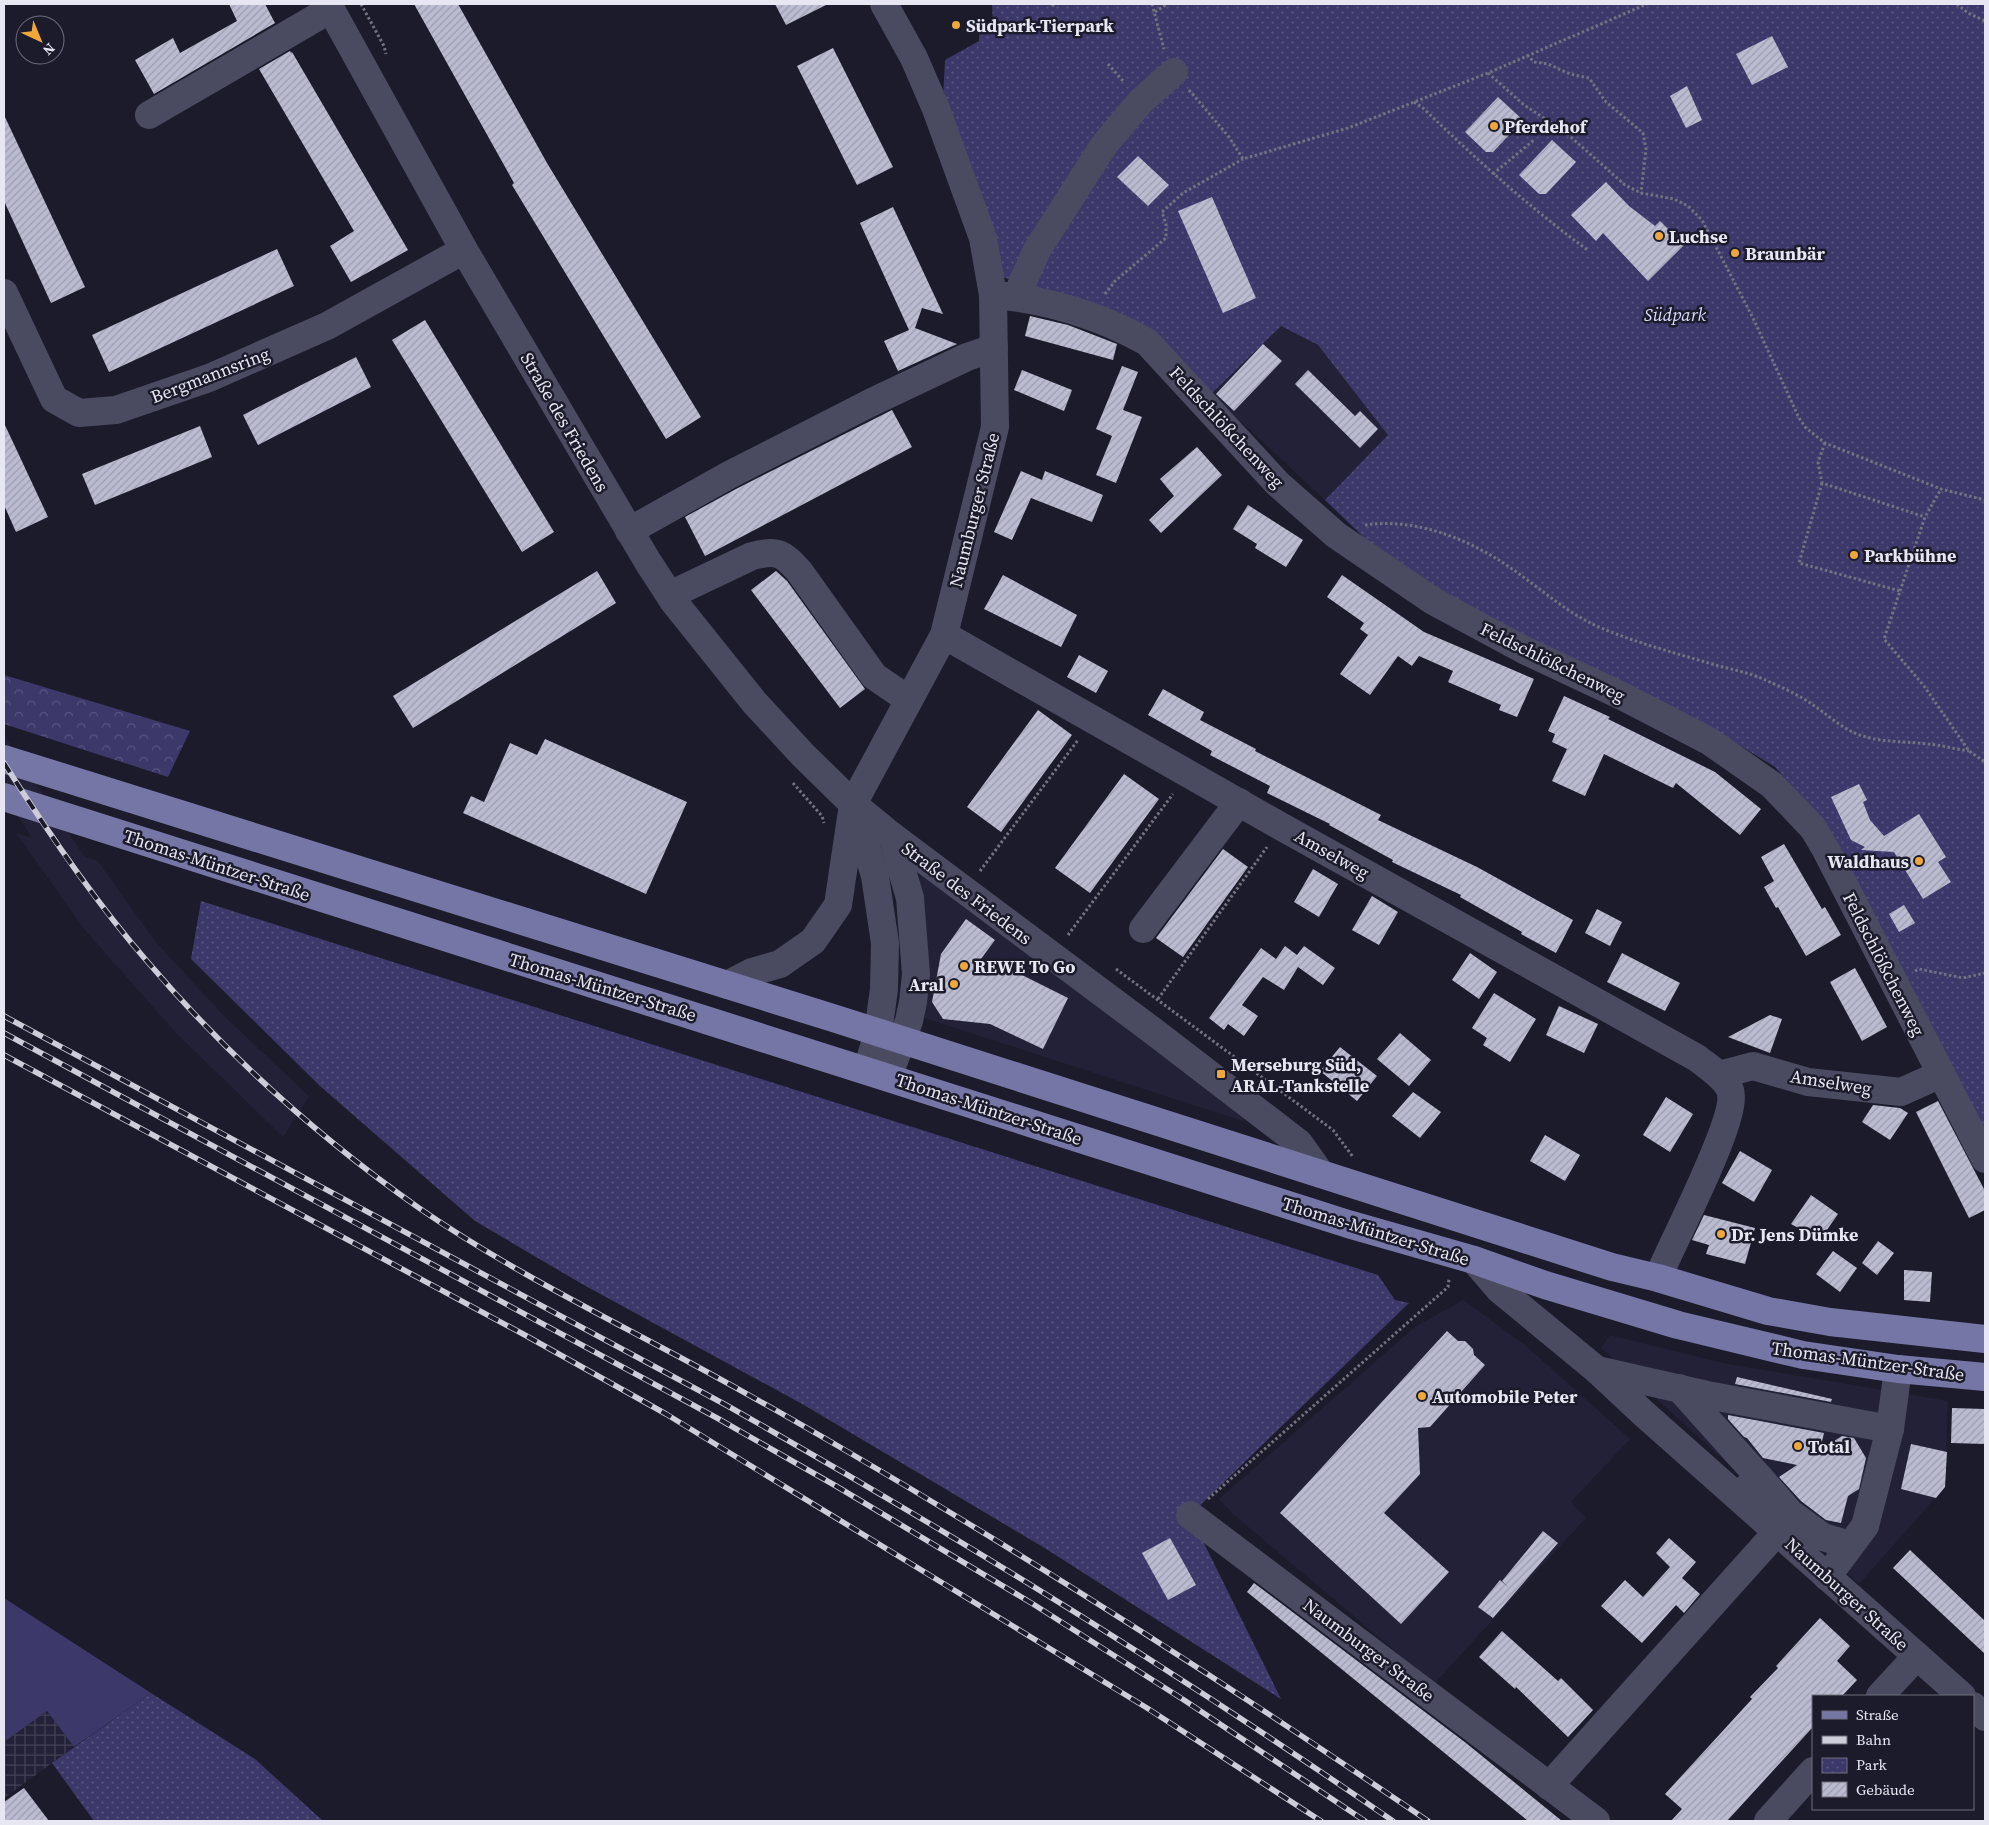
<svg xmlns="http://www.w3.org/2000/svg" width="1989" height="1825" font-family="'Source Serif 4',serif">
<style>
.built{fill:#222137}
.industrial{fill:url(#industrial-grid)}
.grass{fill:#3c386a}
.forest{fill:url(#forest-crowns)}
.park{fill:url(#park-dots)}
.building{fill:url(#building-hatch)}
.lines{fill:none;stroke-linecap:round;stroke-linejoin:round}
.path{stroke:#727281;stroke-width:3;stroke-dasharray:2.5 2.5;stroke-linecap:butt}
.minor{stroke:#4a4a61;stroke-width:28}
.major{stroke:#7676a6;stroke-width:28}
.rail-casing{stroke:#cdcdd9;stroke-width:5.5}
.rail{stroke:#1b1b2b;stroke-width:4;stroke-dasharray:11;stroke-linecap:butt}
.poi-dot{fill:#eda83b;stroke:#1b1b2b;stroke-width:2}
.labels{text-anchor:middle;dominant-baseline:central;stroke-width:5;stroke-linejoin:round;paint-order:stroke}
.poi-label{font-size:18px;font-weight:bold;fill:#e7e7f3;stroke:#1b1b2b;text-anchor:start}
.park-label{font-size:18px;font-style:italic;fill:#dbdbfe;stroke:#1b1b2b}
.street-label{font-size:18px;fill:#e7e7f3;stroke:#1b1b2b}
</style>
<defs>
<pattern id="industrial-grid" width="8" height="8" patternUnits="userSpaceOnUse" patternTransform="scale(1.25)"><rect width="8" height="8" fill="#222137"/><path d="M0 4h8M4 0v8" fill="none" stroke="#424154"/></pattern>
<pattern id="forest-crowns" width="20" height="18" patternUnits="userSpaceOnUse" patternTransform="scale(1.25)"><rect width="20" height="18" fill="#3c386a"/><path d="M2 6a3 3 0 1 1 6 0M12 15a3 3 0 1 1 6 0" fill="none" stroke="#585580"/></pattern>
<pattern id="park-dots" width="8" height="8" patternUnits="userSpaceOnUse" patternTransform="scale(1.25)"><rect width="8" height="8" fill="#3c386a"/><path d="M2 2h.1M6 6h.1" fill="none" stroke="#585580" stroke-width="1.8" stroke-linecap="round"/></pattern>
<pattern id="building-hatch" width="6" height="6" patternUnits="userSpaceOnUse" patternTransform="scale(1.25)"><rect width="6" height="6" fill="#bbbbd1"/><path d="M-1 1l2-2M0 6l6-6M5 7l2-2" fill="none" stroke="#9e9eaf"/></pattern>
</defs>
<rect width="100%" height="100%" fill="#1b1b2b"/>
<!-- built -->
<g class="built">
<path d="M1281,326L1318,345L1389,435L1325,500L1211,394Z"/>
<path d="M4,735L84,856L98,861L155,941L224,1016L309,1096L283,1137L176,1033L85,930L16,833L32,838L4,795Z"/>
<path d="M921,875L1249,1116L1243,1121L924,1018L927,968L917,883Z"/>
<path d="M1463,1300L1525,1345L1630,1439L1571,1502L1586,1518L1434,1684L1233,1514L1219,1499L1415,1327Z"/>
<path d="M1610,1335L1727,1364L1948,1401L1945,1487L1859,1584L1601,1348Z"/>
</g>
<!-- industrial -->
<path class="industrial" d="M47,1711L74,1747L4,1798V1742Z"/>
<!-- grass -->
<path class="grass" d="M4,1598L151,1693L74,1747L47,1711L4,1742Z"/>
<!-- forest -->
<path class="forest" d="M4,675L190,731L168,777L4,724Z"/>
<!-- park -->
<g class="park">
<path d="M992,4H1985V1142L1818,816L1775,767L1726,737L1472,609L1379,552L1325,500L1388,435L1318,345L1281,326L1211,394L1081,304L1000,276L943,99L945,60L979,41V32L993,27Z"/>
<path d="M201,901L1378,1275L1395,1300L1409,1303L1190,1515L1281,1699L1043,1547L804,1405L582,1284L475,1221L320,1086L191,959Z"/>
<path d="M151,1693L255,1759L323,1821H94L52,1763Z"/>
</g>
<!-- building -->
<g class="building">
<path d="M229,4H265L275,23L154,94L135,60L173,38L180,53L237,21Z"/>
<path d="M414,4H458L547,163L701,417L666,439L512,185L514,183Z"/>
<path d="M775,4H828L786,25Z"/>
<path d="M1772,36L1788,67L1752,85L1736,54Z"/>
<path d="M833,48L893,167L857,185L797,66Z"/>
<path d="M290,51L291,53L292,52L408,250L351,282L330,246L354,231L259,69Z"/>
<path d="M1687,86L1702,120L1686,128L1670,96Z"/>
<path d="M1498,97L1523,120L1493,152H1486L1465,132Z"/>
<path d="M4,115L85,287L51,303L4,201Z"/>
<path d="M1552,140L1576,162L1546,194H1539L1519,175Z"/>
<path d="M1138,156L1169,185L1148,206L1117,177Z"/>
<path d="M1606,182L1629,206L1655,226L1660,221L1684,245L1648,281L1603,233L1596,241L1571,215Z"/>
<path d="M1212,197L1256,298L1223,313L1178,211Z"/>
<path d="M893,207L943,314L922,308L915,328L957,344L898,371L884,341L909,330L860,223Z"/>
<path d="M277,249L294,286L109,372L92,335Z"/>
<path d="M1030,316L1068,325L1117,344L1113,360L1025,336Z"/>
<path d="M425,320L554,532L522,552L392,340Z"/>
<path d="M1263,344L1282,361L1234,411L1216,394Z"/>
<path d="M356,357L371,387L258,445L243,415Z"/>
<path d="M1122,366L1138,372L1123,410L1142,417L1116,483L1096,475L1112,436L1096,429Z"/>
<path d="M1022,370L1072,390L1064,411L1014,390Z"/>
<path d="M1308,370L1355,416L1360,411L1378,429L1360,448L1295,384Z"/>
<path d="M892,410L912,447L705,556L685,517L736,489Z"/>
<path d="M4,423L48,517L16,532L4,505Z"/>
<path d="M200,426L212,457L95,505L82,474Z"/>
<path d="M1197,447L1222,475L1161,533L1149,520L1174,496L1160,479Z"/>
<path d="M1021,471L1042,480L1045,471L1103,495L1092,522L1031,498L1012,540L994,532Z"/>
<path d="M1248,505L1303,540L1286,567L1255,548L1257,544L1233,529Z"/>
<path d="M597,571L616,603L413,728L393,696Z"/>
<path d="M776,571L787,581L865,689L840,708L751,590Z"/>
<path d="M1003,575L1077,615L1061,647L984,609Z"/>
<path d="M1342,575L1424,632L1534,679L1517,717L1499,710L1501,705L1448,682L1453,671L1419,656L1412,666L1398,656L1370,695L1340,674L1368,635L1360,629L1364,623L1327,597Z"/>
<path d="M1079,655L1108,671L1096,693L1067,677Z"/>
<path d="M1163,689L1204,712L1200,720L1256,749L1255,751L1381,815L1378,820L1477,867L1573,920L1556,953L1521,934L1522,932L1460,897L1461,895L1392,862L1393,860L1329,825L1330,824L1267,793L1270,786L1210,755L1212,751L1148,715Z"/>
<path d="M1564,696L1610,717L1608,719L1715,772L1761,809L1740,835L1676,783L1673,788L1604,754L1585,796L1552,781L1567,749L1552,742L1555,734L1548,731Z"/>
<path d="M1038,710L1072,735L1001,832L967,807Z"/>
<path d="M545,739L687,802L646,894L463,813L471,796L484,802L510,743L537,755Z"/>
<path d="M1124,774L1159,799L1090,893L1055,868Z"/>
<path d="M1859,784L1867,800L1863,802L1870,820L1884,836L1919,814L1946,857L1938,862L1951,882L1923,899L1894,852L1861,850L1865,847L1851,840L1831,797Z"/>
<path d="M1784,844L1822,909L1825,907L1841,935L1806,956L1778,907L1776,908L1764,887L1774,881L1761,857Z"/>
<path d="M1223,849L1248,867L1183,957L1156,938Z"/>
<path d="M1313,869L1338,884L1319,917L1294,902Z"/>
<path d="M1372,896L1398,912L1379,945L1352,930Z"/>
<path d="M1904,905L1915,923L1899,932L1889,914Z"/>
<path d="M1597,909L1622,922L1610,946L1585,933Z"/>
<path d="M966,919L995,940L975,967L1014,971L1068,998L1043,1049L990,1024L943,1019L932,1002L941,954Z"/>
<path d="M1285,946L1297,955L1304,946L1335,968L1323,985L1298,967L1284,990L1263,977L1242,1005L1258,1016L1244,1036L1228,1024L1224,1030L1209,1018L1261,948L1276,959Z"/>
<path d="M1470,953L1497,972L1479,999L1452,980Z"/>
<path d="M1622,953L1680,983L1665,1011L1607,982Z"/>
<path d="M1855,968L1887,1027L1862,1041L1830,982Z"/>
<path d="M1494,993L1536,1019L1510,1062L1483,1045L1487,1038L1472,1028Z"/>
<path d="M1559,1006L1598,1024L1584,1053L1546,1035Z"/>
<path d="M1770,1015L1782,1019L1770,1053L1728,1037Z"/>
<path d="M1400,1033L1431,1060L1409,1086L1377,1059Z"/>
<path d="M1340,1047L1377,1076L1357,1101L1320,1071Z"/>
<path d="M1413,1092L1441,1112L1420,1138L1392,1116Z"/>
<path d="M1666,1097L1693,1114L1670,1152L1643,1135Z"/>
<path d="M1938,1101L1985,1191V1210L1969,1218L1916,1112Z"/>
<path d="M1873,1105L1900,1108L1908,1113L1890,1140L1862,1122Z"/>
<path d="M1545,1135L1580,1155L1565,1181L1530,1161Z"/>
<path d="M1740,1151L1772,1170L1754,1202L1722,1183Z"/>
<path d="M1811,1195L1838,1214L1820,1240L1791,1224Z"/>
<path d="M1704,1215L1755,1228L1745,1264L1706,1254L1709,1245L1692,1240Z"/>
<path d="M1878,1241L1894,1253L1877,1275L1862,1263Z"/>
<path d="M1833,1251L1857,1268L1840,1292L1816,1274Z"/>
<path d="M1904,1270L1932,1272L1930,1302L1904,1300Z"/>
<path d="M1447,1331L1458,1341H1465L1473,1349L1474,1355L1485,1365L1430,1427L1418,1428L1420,1474L1384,1513L1449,1572L1401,1624L1280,1513Z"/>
<path d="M1737,1377L1832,1399L1831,1402L1735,1384Z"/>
<path d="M1952,1408L1985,1409V1444L1951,1443Z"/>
<path d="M1728,1415L1824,1433L1820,1450L1842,1436L1854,1438L1866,1458L1859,1489L1848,1496L1841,1523L1826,1520L1801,1501L1779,1477L1797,1465L1763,1458L1747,1438L1744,1437L1728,1419Z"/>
<path d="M1911,1444L1947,1452L1945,1487L1936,1498L1901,1489Z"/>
<path d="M1543,1531L1558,1543L1493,1618L1478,1607L1500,1580L1509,1588L1502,1581Z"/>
<path d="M1170,1538L1196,1585L1168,1600L1142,1553Z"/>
<path d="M1669,1538L1696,1562L1682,1578L1700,1594L1684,1613L1676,1605L1642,1643L1601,1606L1625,1580L1643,1597L1670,1567L1656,1553Z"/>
<path d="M1910,1550L1985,1621V1654L1893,1568Z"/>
<path d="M1254,1583L1466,1743L1562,1821H1528L1247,1592Z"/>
<path d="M1820,1618L1850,1646L1837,1661L1857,1680L1842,1696H1813V1727L1727,1821H1671L1682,1809L1665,1794L1752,1699L1750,1697L1778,1668L1776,1666Z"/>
<path d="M1502,1631L1558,1681L1561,1678L1593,1710L1568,1737L1516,1687L1515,1689L1479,1657Z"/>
<path d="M24,1788L49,1821H4V1802Z"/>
</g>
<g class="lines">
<!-- path -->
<g class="path">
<path d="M361,4L384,46L386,54"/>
<path d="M1053,4V7"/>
<path d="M1152,4L1164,49"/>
<path d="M1957,4L1968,13L1985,21"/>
<path d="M1155,12L1167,4"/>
<path d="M1527,55L1534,62L1548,64L1570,74L1589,78L1606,102L1643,133L1646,149L1641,193"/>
<path d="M1108,64L1124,82"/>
<path d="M1488,73L1524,105L1564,131L1625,185L1641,193L1674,199L1688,206L1702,220L1753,318L1799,418L1806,428L1825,443L1941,489L1985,500"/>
<path d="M1189,90L1229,137L1243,159L1348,128L1488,73L1647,4"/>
<path d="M1414,102L1423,108C1476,159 1530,208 1589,251"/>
<path d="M1493,174L1535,139"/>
<path d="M1105,294L1115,281L1166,238V224L1162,212L1183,193L1243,159"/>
<path d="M1825,443L1818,462L1822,483L1925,517"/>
<path d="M1822,483L1799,563L1900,591L1884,639L1924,686L1969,751L1985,762"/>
<path d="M1365,525C1421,517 1478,543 1522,576C1548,595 1571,615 1601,628C1637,643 1675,653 1712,664C1729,669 1747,672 1763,679C1780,686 1801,696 1816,707C1829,716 1842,728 1857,734C1880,743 1904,741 1928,744C1941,745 1955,749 1969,751"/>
<path d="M1900,591L1925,517L1941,489"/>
<path d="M793,783L822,816L824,823"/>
<path d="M980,871L1078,740"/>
<path d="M1068,935L1173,794"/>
<path d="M1116,969L1333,1130L1353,1157"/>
<path d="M1915,971L1919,969L1963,978L1985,973"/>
<path d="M1158,999L1267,847"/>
<path d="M1208,1499L1448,1287L1449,1279"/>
</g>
<!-- minor -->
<g class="minor">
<path d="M328,4L464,250L648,562L674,602L754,702L803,755L853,804L892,836L1153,1031L1299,1143L1321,1174"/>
<path d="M149,115L331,9"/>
<path d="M4,293L54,399L79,413L116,410L209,378L327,326L464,250"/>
<path d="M993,295C1046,299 1101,316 1147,342L1278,484L1336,535L1433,601L1524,650L1622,696L1709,741L1772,785L1813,828L1826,850L1985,1159"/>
<path d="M1016,297L1037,250L1104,145L1141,101L1174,72"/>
<path d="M629,531L729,475L872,402L967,357L994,348"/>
<path d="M670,595L752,556C777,550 782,552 799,571L874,676L909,700"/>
<path d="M944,635L1282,827L1697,1058C1708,1067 1725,1077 1730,1090C1740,1117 1671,1244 1658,1278"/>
<path d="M855,810L875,876L885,943L884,989L878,1033L867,1070"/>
<path d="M1143,929L1239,802"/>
<path d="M727,985L752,972L780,964L813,941L838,905L853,804L944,635L995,427L993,295L983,238L936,109L914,58L884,4"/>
<path d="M1719,1075L1753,1066L1808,1082L1901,1092L1941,1074"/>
<path d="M888,1077L909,1021L913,1002L916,974L910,898L892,836"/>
<path d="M1474,1260L1500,1290L1597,1370L1643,1413L1962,1696"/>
<path d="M1597,1370L1707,1395L1890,1429"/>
<path d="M1679,1388L1759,1477L1738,1496"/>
<path d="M1759,1477L1790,1513L1823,1537L1850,1545"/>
<path d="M1190,1515L1596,1821"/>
<path d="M1827,1577L1865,1526L1890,1429L1898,1369"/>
<path d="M1880,1696L1917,1656"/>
<path d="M1973,1706L1985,1717"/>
<path d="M1549,1786L1777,1532"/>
<path d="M1768,1821L1813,1771"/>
</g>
<!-- major -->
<g class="major">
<path d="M4,759L833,1018L1612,1267L1658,1278L1768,1311L1830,1322L1985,1339"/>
<path d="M4,797L1348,1224L1474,1260L1545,1285L1678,1325L1803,1355L1898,1369L1985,1377"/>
</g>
<defs>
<g id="rail">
<path d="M4,763C47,831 93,899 146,960C226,1054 318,1137 419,1208C493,1259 574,1301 653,1343C720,1378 785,1415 850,1453C1047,1568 1239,1692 1428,1821"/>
<path d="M4,1016L726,1405C954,1534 1177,1672 1393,1821"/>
<path d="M4,1033L717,1418L836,1486L1033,1604L1184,1700L1365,1821"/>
<path d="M4,1055L523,1334L666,1414L1147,1708L1321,1821"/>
</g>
</defs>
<!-- rail casing -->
<use href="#rail" class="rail-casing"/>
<!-- rail -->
<use href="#rail" class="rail"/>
</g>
<!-- markers -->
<g class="poi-dot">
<circle cx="956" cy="25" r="5"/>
<circle cx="1494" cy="126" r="5"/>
<circle cx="1659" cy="236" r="5"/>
<circle cx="1735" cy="253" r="5"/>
<circle cx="1854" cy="555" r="5"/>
<circle cx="1919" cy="861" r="5"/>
<circle cx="964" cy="966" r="5"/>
<circle cx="954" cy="984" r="5"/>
<rect x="1216" y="1069" width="10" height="10" rx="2.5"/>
<circle cx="1721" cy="1234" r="5"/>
<circle cx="1422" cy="1396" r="5"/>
<circle cx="1798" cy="1446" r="5"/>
</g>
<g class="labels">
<!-- poi labels -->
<g class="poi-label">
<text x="966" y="25">Südpark-Tierpark</text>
<text x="1504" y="126">Pferdehof</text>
<text x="1669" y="236">Luchse</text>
<text x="1745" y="253">Braunbär</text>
<text x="1864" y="555">Parkbühne</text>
<text x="1909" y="861" text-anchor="end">Waldhaus</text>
<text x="974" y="966">REWE To Go</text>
<text x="944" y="984" text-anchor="end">Aral</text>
<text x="1231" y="1064">Merseburg Süd,<tspan x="1231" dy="21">ARAL-Tankstelle</tspan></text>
<text x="1731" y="1234">Dr. Jens Dümke</text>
<text x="1432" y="1396">Automobile Peter</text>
<text x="1808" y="1446">Total</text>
</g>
<!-- park labels -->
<g class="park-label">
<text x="1675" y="314">Südpark</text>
</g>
<!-- street labels -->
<g class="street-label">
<text transform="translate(210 375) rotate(-21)">Bergmannsring</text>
<text transform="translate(565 422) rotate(60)">Straße des Friedens</text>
<text transform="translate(1227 427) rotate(47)">Feldschlößchenweg</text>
<text transform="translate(974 510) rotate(-76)">Naumburger Straße</text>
<text transform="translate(1553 662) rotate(26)">Feldschlößchenweg</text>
<text transform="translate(1332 854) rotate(29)">Amselweg</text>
<text transform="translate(217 865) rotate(18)">Thomas-Müntzer-Straße</text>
<text transform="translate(967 893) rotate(37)">Straße des Friedens</text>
<text transform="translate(1884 964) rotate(63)">Feldschlößchenweg</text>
<text transform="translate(603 987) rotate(17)">Thomas-Müntzer-Straße</text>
<text transform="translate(1831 1082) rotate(9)">Amselweg</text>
<text transform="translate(989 1109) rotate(18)">Thomas-Müntzer-Straße</text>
<text transform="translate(1376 1231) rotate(17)">Thomas-Müntzer-Straße</text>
<text transform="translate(1868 1361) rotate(8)">Thomas-Müntzer-Straße</text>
<text transform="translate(1847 1594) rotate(42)">Naumburger Straße</text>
<text transform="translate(1369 1650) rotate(37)">Naumburger Straße</text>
</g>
</g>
<!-- border -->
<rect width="1989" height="1825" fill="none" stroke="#e7e7f3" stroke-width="10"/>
<!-- legend -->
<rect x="1812" y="1695" width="162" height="115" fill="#1b1b2b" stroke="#6d6d7b"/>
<rect x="1822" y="1711" width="25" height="8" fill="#7676a6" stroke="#6d6d7b"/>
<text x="1856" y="1720" font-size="15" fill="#e7e7f3">Straße</text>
<rect x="1822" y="1736" width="25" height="8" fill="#cdcdd9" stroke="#6d6d7b"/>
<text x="1856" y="1745" font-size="15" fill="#e7e7f3">Bahn</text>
<rect x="1822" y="1758" width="25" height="15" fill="url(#park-dots)" stroke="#6d6d7b"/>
<text x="1856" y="1770" font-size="15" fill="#e7e7f3">Park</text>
<rect x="1822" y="1782" width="25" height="15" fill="url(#building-hatch)" stroke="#6d6d7b"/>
<text x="1856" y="1795" font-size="15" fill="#e7e7f3">Gebäude</text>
<!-- north arrow -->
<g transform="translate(40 40) rotate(136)"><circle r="24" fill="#1b1b2b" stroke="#6d6d7b"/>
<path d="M0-4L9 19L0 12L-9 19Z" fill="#eda83b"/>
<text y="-8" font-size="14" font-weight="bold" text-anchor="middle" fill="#e7e7f3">N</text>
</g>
</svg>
